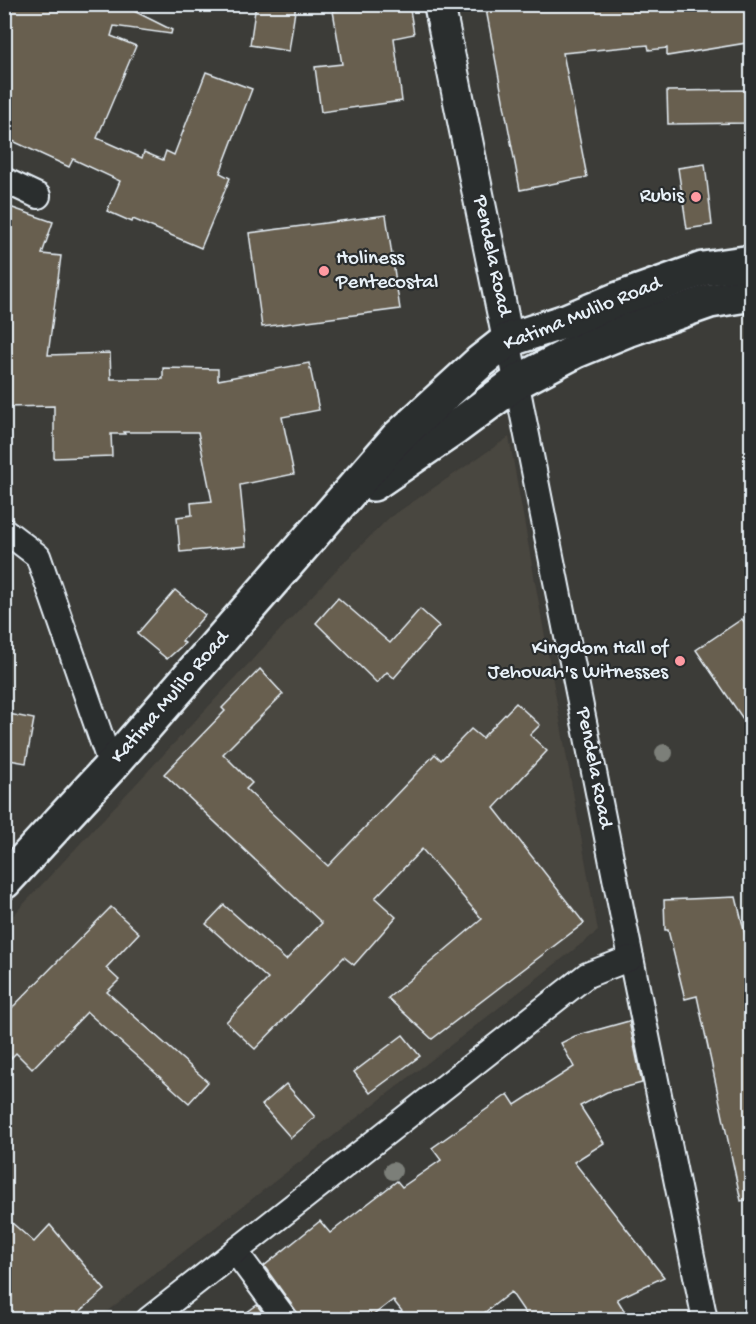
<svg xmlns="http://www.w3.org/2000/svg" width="756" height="1324" font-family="'Gochi Hand',sans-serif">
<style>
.built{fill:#49463f}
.building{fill:#675e4f;stroke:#e8f1f8;stroke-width:1.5}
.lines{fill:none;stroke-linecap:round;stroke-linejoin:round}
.minor-casing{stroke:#e8f1f8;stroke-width:28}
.tertiary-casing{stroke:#e8f1f8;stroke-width:34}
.secondary-casing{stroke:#e8f1f8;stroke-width:38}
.minor{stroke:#2a2d2e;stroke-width:24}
.tertiary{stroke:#2a2d2e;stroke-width:30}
.secondary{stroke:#2a2d2e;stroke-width:33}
.tree{fill:#7b7f79}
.poi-dot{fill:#ff9aa2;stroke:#2a2d2e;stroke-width:2}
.labels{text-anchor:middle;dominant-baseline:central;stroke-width:4.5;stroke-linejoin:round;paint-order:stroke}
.poi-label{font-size:21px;fill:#e8f1f8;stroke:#2a2d2e;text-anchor:end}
.street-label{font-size:21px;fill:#e8f1f8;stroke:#2a2d2e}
</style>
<rect width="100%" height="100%" fill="#3c3c38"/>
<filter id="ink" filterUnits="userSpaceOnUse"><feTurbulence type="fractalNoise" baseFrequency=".0167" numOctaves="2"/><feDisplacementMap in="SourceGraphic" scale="12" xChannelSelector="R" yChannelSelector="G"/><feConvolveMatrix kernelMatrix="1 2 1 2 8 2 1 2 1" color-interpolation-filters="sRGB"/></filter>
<g filter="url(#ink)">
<!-- built -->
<path class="built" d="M509,437L598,931L97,1319L5,1320L4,925L338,568L389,518Z"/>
<!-- building -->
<g class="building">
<path d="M11,4H56L61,7V4H120L172,30L171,34L114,26L111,36L136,46L97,138L142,158L144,152L163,160L166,151L174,155L206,72L252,89L220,173L230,178L201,248L133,219L132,222L107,211L120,181L73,159L69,167L4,137V17Z"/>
<path d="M256,4H296L289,51L250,45Z"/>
<path d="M374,4H409L414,34L394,38L402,101L321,112L315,67L342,64L333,11Z"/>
<path d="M485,4H752V42L667,56V48L649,50L648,45L563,53L587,177L520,190Z"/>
<path d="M752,90V123L668,124L667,91Z"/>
<path d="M705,164L712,225L687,229L678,168Z"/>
<path d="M4,205L53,222L42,254L61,256L48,355L110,353L111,379H163V368L218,369V380L309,363L319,410L282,417L294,474L240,485L246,546L180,552L177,517L192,515L191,503L212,501L198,432H124L125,434H111L112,456L54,458V406L4,407Z"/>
<path d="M386,215L400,309L262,327L249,233Z"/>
<path d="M175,590L205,615L182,641L185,643L167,659L137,634Z"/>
<path d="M338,598L390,643L420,609L439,626L394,678L387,672L377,683L316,623Z"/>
<path d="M742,619L752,632V732L696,650Z"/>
<path d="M260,669L283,694L223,754L252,783L246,789L328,866L435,754L441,760L471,729L482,738L516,703L540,725L530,735L547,751L494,808L584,923L432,1039L388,998L482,919L422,849L375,898L396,917L354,965L344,957L255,1049L226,1022L268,979L206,924L224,905L286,960L322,923L164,774L225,711L222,708Z"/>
<path d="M4,713L34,719L26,763L4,759Z"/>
<path d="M736,897L752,963V983L746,985L752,1009V1199L741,1201L697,996L685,999L668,930H665L664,900Z"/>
<path d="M111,907L139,933L106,968L119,980L107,992L208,1082L189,1103L87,1012L32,1069L16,1053L4,1065V1016Z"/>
<path d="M629,1021L642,1083L607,1092L580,1106L604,1143L574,1162L664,1277L617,1299L630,1320H530L511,1292L475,1320H409L393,1300L367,1320H300L297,1312L264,1266L320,1221L330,1233L397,1181L402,1187L441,1160L432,1148L508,1094L515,1105L574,1067L561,1043L575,1036Z"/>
<path d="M403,1035L420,1056L370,1093L354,1072Z"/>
<path d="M286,1084L315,1117L291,1138L262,1105Z"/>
<path d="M4,1216L34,1242L50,1225L105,1290L70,1320H4Z"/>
<path d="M257,1305L268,1320H236Z"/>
</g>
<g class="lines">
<defs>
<g id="minor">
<path d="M4,180L38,196"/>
<path d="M508,340L631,958L705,1320"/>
<path d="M4,530L38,556L111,766"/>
<path d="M235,1251L286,1320"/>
<path d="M148,1320L587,975L631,958"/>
</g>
<path id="tertiary" d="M439,4L508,340"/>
<g id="secondary">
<path d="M373,484L455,428L517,382L576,351L627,330L710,301L752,294"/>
<path d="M4,882L111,766L396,439L480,362L508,340L566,321L616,300L703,269L752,262"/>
</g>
</defs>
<!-- minor casing -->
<use href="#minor" class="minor-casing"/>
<!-- tertiary casing -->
<use href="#tertiary" class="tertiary-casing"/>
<!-- secondary casing -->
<use href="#secondary" class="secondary-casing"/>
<!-- minor -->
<use href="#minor" class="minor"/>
<!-- tertiary -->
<use href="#tertiary" class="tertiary"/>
<!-- secondary -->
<use href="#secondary" class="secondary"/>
</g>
<!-- trees -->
<g class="tree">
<circle cx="664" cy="753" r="9"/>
<circle cx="393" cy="1171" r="9"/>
</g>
</g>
<!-- markers -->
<g class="poi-dot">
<circle cx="696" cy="197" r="6"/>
<circle cx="324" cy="271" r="6"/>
<circle cx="680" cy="661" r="6"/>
</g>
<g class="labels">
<!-- poi labels -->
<g class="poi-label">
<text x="684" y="197">Rubis</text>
<text x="336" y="259" text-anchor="start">Holiness<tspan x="336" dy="24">Pentecostal</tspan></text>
<text x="668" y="649">Kingdom Hall of<tspan x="668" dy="24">Jehovah's Witnesses</tspan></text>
</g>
<!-- street labels -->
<g class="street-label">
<text transform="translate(491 256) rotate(78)">Pendela Road</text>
<text transform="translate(583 315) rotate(-22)">Katima Mulilo Road</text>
<text transform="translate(171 698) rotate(-49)">Katima Mulilo Road</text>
<text transform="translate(593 768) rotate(79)">Pendela Road</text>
</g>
</g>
<!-- margin -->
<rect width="756" height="1324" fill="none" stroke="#2a2d2e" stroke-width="24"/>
<rect x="12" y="12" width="732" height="1300" fill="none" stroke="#e8f1f8" stroke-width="2" filter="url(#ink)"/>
</svg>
